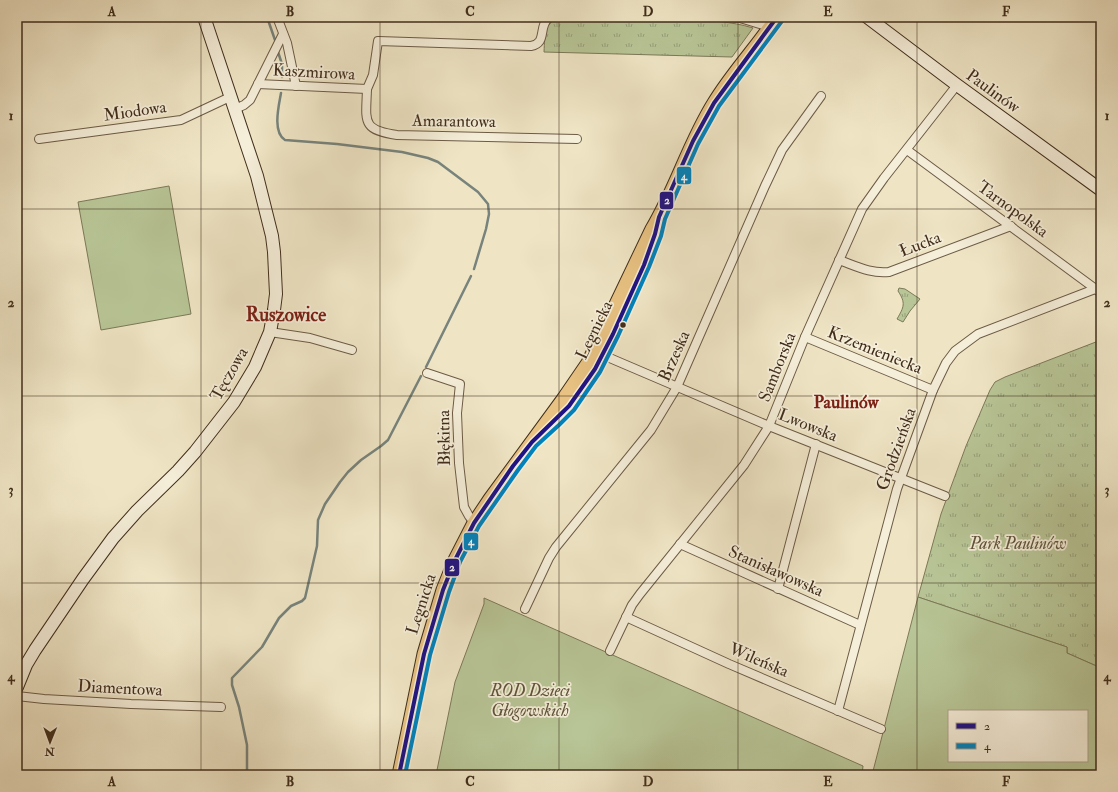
<svg xmlns="http://www.w3.org/2000/svg" width="1118" height="792" font-family="'IM FELL Double Pica',serif">
<style>
.grass{fill:url(#grass-tufts);stroke:#7c7958}
.garden{fill:#b8c596;stroke:#7c7958;fill-rule:evenodd}
.lines{fill:none;stroke-linecap:round;stroke-linejoin:round}
.stream{stroke:#77837c;stroke-width:2.5}
.street-casing{stroke:#6c5b46;stroke-width:10}
.secondary-casing{stroke:#402d1b;stroke-width:14}
.primary-casing{stroke:#402d1b;stroke-width:15}
.street{stroke:#f5eed9;stroke-width:8}
.secondary{stroke:#f5eed9;stroke-width:12}
.primary{stroke:#e8c282;stroke-width:13}
.bus-1-casing{stroke:#f5eed9;stroke-width:7}
.bus-2-casing{stroke:#f5eed9;stroke-width:7}
.bus-1{stroke:#1f1284;stroke-width:4}
.bus-2{stroke:#0082bd;stroke-width:4}
.grid{fill:none;stroke:#402d1b;stroke-width:1;stroke-opacity:0.55}
.bus-dot{fill:#402d1b;stroke:#f5eed9;stroke-width:1.5}
.labels{text-anchor:middle;dominant-baseline:central;stroke-width:3.5;stroke-linejoin:round;paint-order:stroke}
.street-label{font-size:17px;fill:#402d1b;stroke:#f5eed9}
.park-label{font-size:17px;font-style:italic;fill:#5e533a;stroke:#f5eed9}
.neighbourhood-label{font-size:18px;font-weight:bold;fill:#7a1f14;stroke:#f5eed9}
.quarter-label{font-size:19px;font-weight:bold;fill:#7a1f14;stroke:#f5eed9}
.line-badge{stroke:#f5eed9;stroke-width:1.5}
.badge-label{font-size:11px;text-anchor:middle;font-weight:bold;fill:#fff}
.neatline{fill:none;stroke:#402d1b;stroke-width:1.5}
.grid-label{font-size:13px;text-anchor:middle;font-weight:bold;fill:#402d1b}
</style>
<defs>
<pattern id="grass-tufts" width="24" height="20" patternUnits="userSpaceOnUse"><rect width="24" height="20" fill="#b8c596"/><path d="M3 7l-1-3M5 7V3M7 7l1-3M15 17l-1-3M17 17v-4M19 17l1-3" fill="none" stroke="#97a07a"/></pattern>
</defs>
<rect width="100%" height="100%" fill="#efe5c5"/>
<filter id="stains"><feTurbulence type="fractalNoise" baseFrequency=".005" numOctaves="4"/><feColorMatrix values="0 0 0 0 .2 0 0 0 0 .09 0 0 0 0 .02 0 0 0 .5 -.17"/></filter>
<radialGradient id="worn" r=".72"><stop offset=".6" stop-color="#630" stop-opacity="0"/><stop offset="1" stop-color="#630" stop-opacity=".3"/></radialGradient>
<!-- grass -->
<g class="grass">
<path d="M563,17C604,17 645,17 686,19C709,21 731,21 753,28L732,57L544,52C545,34 543,21 563,17Z"/>
<path d="M899,288L905,289L920,299L910,311L903,322L897,319C904,307 906,303 898,291Z"/>
<path d="M1101,340V668L1067,653V647L918,597L941,514L966,446L990,390L995,382L1005,377Z"/>
</g>
<!-- garden -->
<g class="garden">
<path d="M169,186L191,314L101,330L78,202Z"/>
<path d="M918,597L1067,647V653L1101,668V775H872ZM949,711H1087V761H949Z"/>
<path d="M484,598L863,766L862,775H436L455,682L484,604Z"/>
</g>
<g class="lines">
<!-- stream -->
<g class="stream">
<path d="M267,17L275,40"/>
<path d="M278,52L282,64V77"/>
<path d="M281,93C279,105 272,132 285,140L337,144L402,152L428,158L438,162L478,192L488,204L489,214L486,229L474,269"/>
<path d="M426,367L471,276"/>
<path d="M247,775V745L239,707L232,685V678L262,647L279,618L291,606L302,601L305,598L317,546L318,520L325,504L340,482L348,472L361,460L381,446L388,440L421,376"/>
</g>
<defs>
<g id="street">
<path d="M277,17L287,43L296,86"/>
<path d="M724,17L740,18L770,27"/>
<path d="M258,84L367,89L373,75L378,41L531,46C548,43 537,26 550,17"/>
<path d="M367,89C366,121 361,130 397,135L577,139"/>
<path d="M235,109L244,105L250,100L283,34"/>
<path d="M39,139L181,120L230,97"/>
<path d="M907,150L1101,293"/>
<path d="M839,260C856,266 871,274 889,272L1011,226"/>
<path d="M270,332L310,338L352,350"/>
<path d="M805,337L933,390"/>
<path d="M598,353L769,426L945,496"/>
<path d="M427,373L460,384L457,413L459,463L464,507L469,516L474,523"/>
<path d="M680,544L860,625"/>
<path d="M778,589L816,444"/>
<path d="M525,609L549,558L556,547L651,430L677,387L765,186L782,150L821,96"/>
<path d="M626,617L729,664L881,729"/>
<path d="M610,651L632,605L640,594L744,465L769,426L805,337L862,209L884,178L957,85"/>
<path d="M17,696L44,699L131,704L221,707"/>
<path d="M838,711L897,489L933,390L946,363L955,351L978,334L1095,289"/>
</g>
<g id="secondary">
<path d="M867,17L957,85L1101,190"/>
<path d="M17,687L26,665L35,650L83,579L113,538L137,511L178,471L195,452L234,402L255,367L270,332L274,310L276,294L274,252L272,236L257,176L204,17"/>
</g>
<g id="primary">
<path d="M564,411C593,379 610,340 628,301"/>
<path d="M399,775L424,654L443,590L455,560L474,523L490,499L564,398L588,363L652,229C676,189 689,143 714,103C732,73 757,47 777,17"/>
</g>
</defs>
<!-- street casing -->
<use href="#street" class="street-casing"/>
<!-- secondary casing -->
<use href="#secondary" class="secondary-casing"/>
<!-- primary casing -->
<use href="#primary" class="primary-casing"/>
<!-- street -->
<use href="#street" class="street"/>
<!-- secondary -->
<use href="#secondary" class="secondary"/>
<!-- primary -->
<use href="#primary" class="primary"/>
<defs>
<path id="bus-1" d="M399,775L424,654L443,590L455,560L474,523L513,466L532,442L569,406L595,369L613,334L644,265L655,234L659,217L693,141L714,103L777,17"/>
<path id="bus-2" d="M405,775L430,655L449,592L460,562L479,526L518,470L536,446L559,425L574,410L600,372L618,336L649,267L661,236L665,219L698,144L719,106L782,21"/>
</defs>
<!-- bus-1 casing -->
<use href="#bus-1" class="bus-1-casing"/>
<!-- bus-2 casing -->
<use href="#bus-2" class="bus-2-casing"/>
<!-- bus-1 -->
<use href="#bus-1" class="bus-1"/>
<!-- bus-2 -->
<use href="#bus-2" class="bus-2"/>
</g>
<!-- grid -->
<path class="grid" d="M201,17V775M380,17V775M559,17V775M738,17V775M917,17V775M17,209H1101M17,396H1101M17,583H1101"/>
<!-- markers -->
<circle class="bus-dot" cx="623" cy="325" r="3.5"/>
<g class="labels">
<!-- street labels -->
<g class="street-label">
<text transform="translate(314 72) rotate(3)">Kaszmirowa</text>
<text transform="translate(993 91) rotate(36)">Paulinów</text>
<text transform="translate(135 111) rotate(-8)">Miodowa</text>
<text transform="translate(454 121) rotate(1)">Amarantowa</text>
<text transform="translate(1013 209) rotate(36)">Tarnopolska</text>
<text transform="translate(920 244) rotate(-21)">Łucka</text>
<text transform="translate(594 330) rotate(-64)">Legnicka</text>
<text transform="translate(875 350) rotate(22)">Krzemieniecka</text>
<text transform="translate(674 356) rotate(-66)">Brzeska</text>
<text transform="translate(777 367) rotate(-68)">Samborska</text>
<text transform="translate(229 374) rotate(-60)">Tęczowa</text>
<text transform="translate(808 425) rotate(22)">Lwowska</text>
<text transform="translate(444 438) rotate(-91)">Błękitna</text>
<text transform="translate(896 449) rotate(-70)">Grodzieńska</text>
<text transform="translate(776 571) rotate(24)">Stanisławowska</text>
<text transform="translate(421 604) rotate(-72)">Legnicka</text>
<text transform="translate(759 660) rotate(23)">Wileńska</text>
<text transform="translate(120 688) rotate(3)">Diamentowa</text>
</g>
<!-- park labels -->
<g class="park-label">
<text x="1018" y="543">Park Paulinów</text>
<text x="530" y="690">ROD Dzieci<tspan x="530" dy="20">Głogowskich</tspan></text>
</g>
<!-- neighbourhood labels -->
<g class="neighbourhood-label">
<text x="846" y="402">Paulinów</text>
</g>
<!-- quarter labels -->
<g class="quarter-label">
<text x="286" y="315">Ruszowice</text>
</g>
</g>
<g class="line-badge">
<rect x="676" y="166" width="16" height="19" rx="4" fill="#0082bd"/>
<rect x="659" y="191" width="15" height="19" rx="4" fill="#1f1284"/>
<rect x="463" y="532" width="16" height="19" rx="4" fill="#0082bd"/>
<rect x="444" y="558" width="16" height="19" rx="4" fill="#1f1284"/>
</g>
<g class="badge-label">
<text x="684" y="180">4</text>
<text x="667" y="204">2</text>
<text x="471" y="545">4</text>
<text x="452" y="571">2</text>
</g>
<!-- margin -->
<rect width="1118" height="792" fill="none" stroke="#efe5c5" stroke-width="44"/>
<!-- legend -->
<rect x="948" y="710" width="140" height="52" fill="#f5eed9" stroke="#ada18d"/>
<rect x="956" y="723" width="20" height="6" fill="#1f1284" stroke="#ada18d"/>
<text x="984" y="730" font-size="12" fill="#402d1b">2</text>
<rect x="956" y="743" width="20" height="6" fill="#0082bd" stroke="#ada18d"/>
<text x="984" y="750" font-size="12" fill="#402d1b">4</text>
<!-- north arrow -->
<g transform="translate(50 742) rotate(181)" stroke="#f5eed9" stroke-width="3" paint-order="stroke">
<path d="M0-3L7 15L0 10L-7 15Z" fill="#402d1b"/>
<text y="-6" font-size="11" font-weight="bold" text-anchor="middle" fill="#402d1b">N</text>
</g>
<rect x="22" y="22" width="1074" height="748" class="neatline"/>
<g class="grid-label">
<text x="112" y="16">A</text>
<text x="290" y="16">B</text>
<text x="470" y="16">C</text>
<text x="648" y="16">D</text>
<text x="828" y="16">E</text>
<text x="1006" y="16">F</text>
<text x="11" y="120">1</text>
<text x="1107" y="120">1</text>
<text x="11" y="307">2</text>
<text x="1107" y="307">2</text>
<text x="11" y="494">3</text>
<text x="1107" y="494">3</text>
<text x="11" y="681">4</text>
<text x="1107" y="681">4</text>
<text x="112" y="786">A</text>
<text x="290" y="786">B</text>
<text x="470" y="786">C</text>
<text x="648" y="786">D</text>
<text x="828" y="786">E</text>
<text x="1006" y="786">F</text>
</g>
<rect width="100%" height="100%" filter="url(#stains)"/>
<rect width="100%" height="100%" fill="url(#worn)"/>
</svg>
